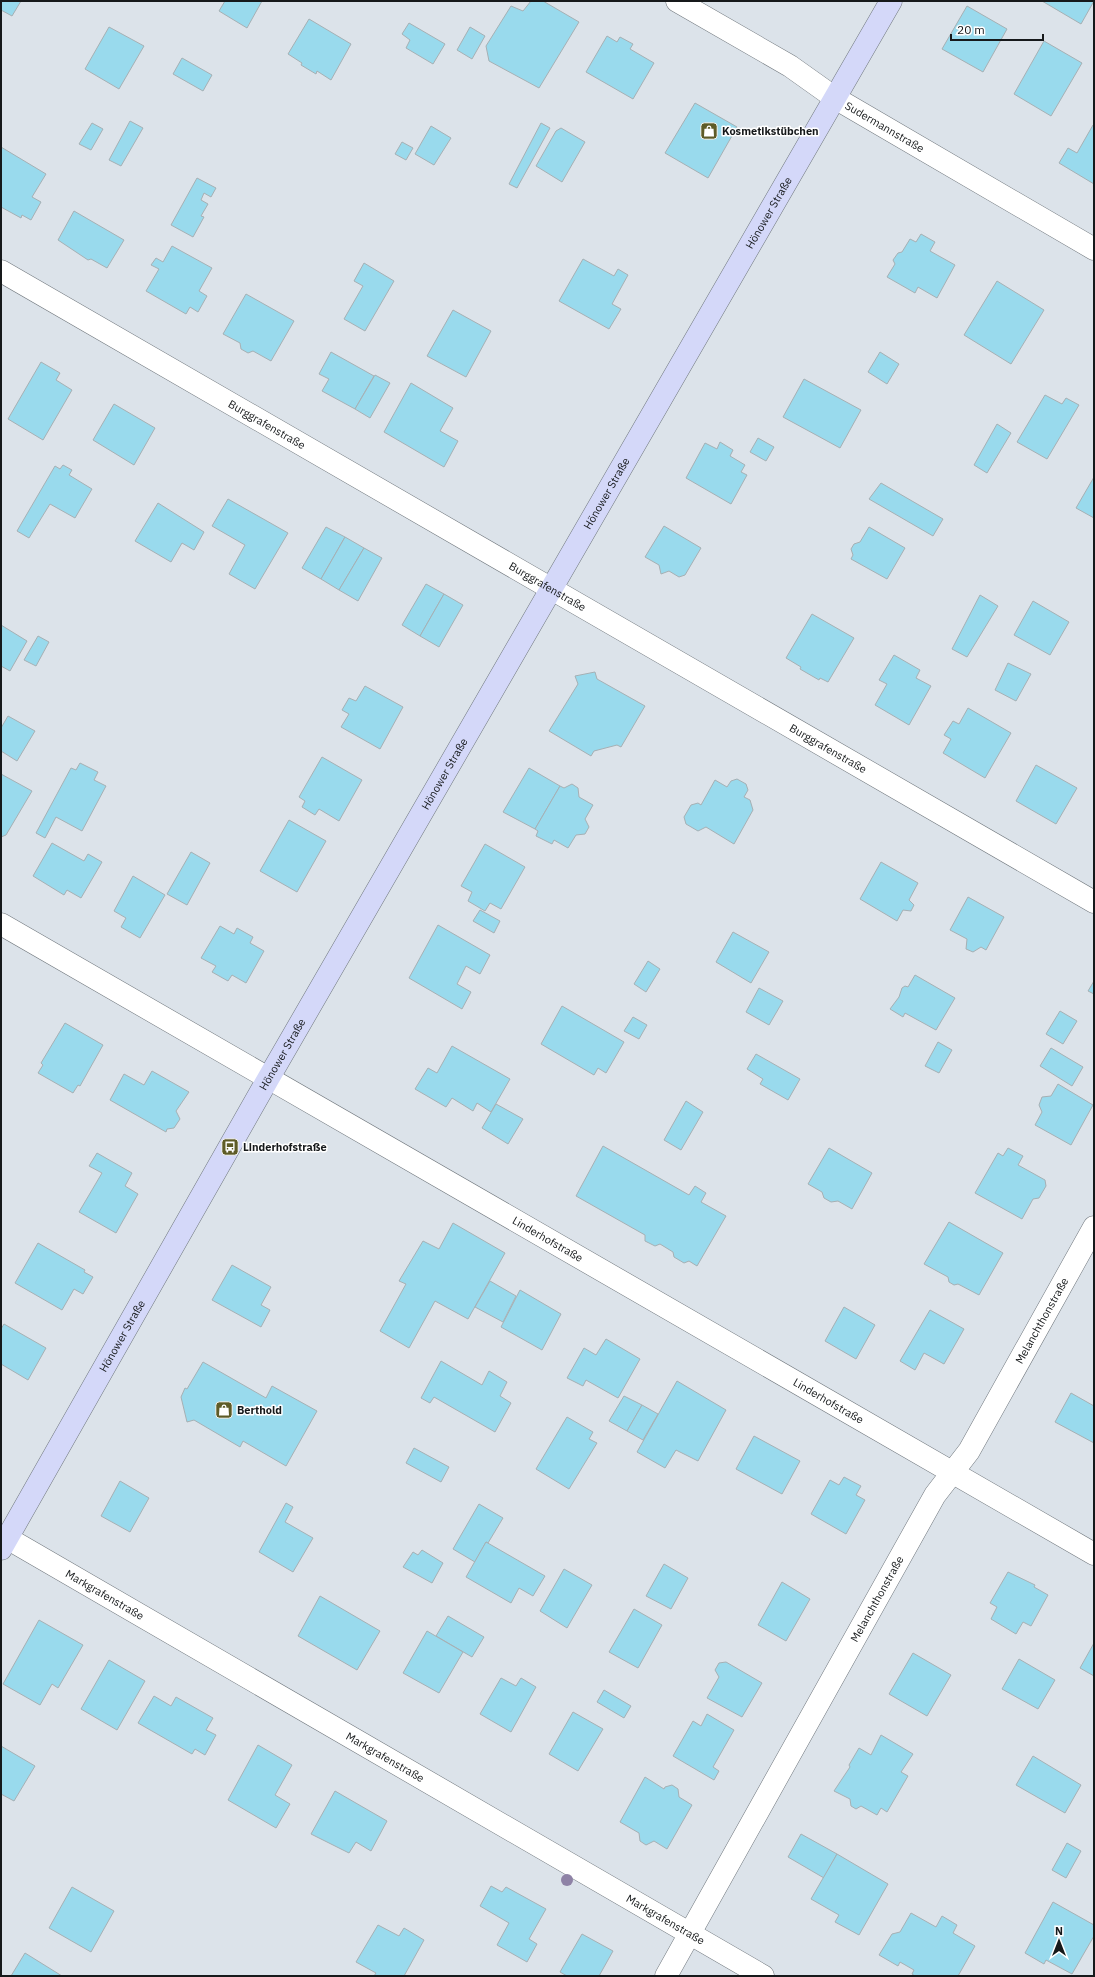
<svg xmlns="http://www.w3.org/2000/svg" width="1095" height="1977" font-family="'IBM Plex Sans',sans-serif">
<style>
.building{fill:#99daed;stroke:#a6b0b4}
.lines{fill:none;stroke-linecap:round;stroke-linejoin:round}
.minor-casing{stroke:#70777d;stroke-width:23}
.secondary-casing{stroke:#70777d;stroke-width:23}
.minor{stroke:#fff;stroke-width:22}
.secondary{stroke:#d4d8f9;stroke-width:22}
.tree{fill:#8e82a6}
.labels{text-anchor:middle;dominant-baseline:central;stroke-width:3;stroke-linejoin:round;paint-order:stroke}
.street-label{font-size:11px;fill:#16191b;stroke:#fff}
.poi-label{font-size:11px;font-weight:bold;fill:#16191b;stroke:#fff;text-anchor:start}
</style>
<rect width="100%" height="100%" fill="#dce3ea"/>
<!-- building -->
<g class="building">
<path d="M1,1H21L12,16L1,10Z"/>
<path d="M225,1H262L247,28L219,11Z"/>
<path d="M531,1H543L579,22L539,88L489,61L486,46L511,6L523,11Z"/>
<path d="M1042,1H1094L1081,24Z"/>
<path d="M967,6L1007,29L983,72L942,49Z"/>
<path d="M309,19L351,44L331,80L317,71L316,74L301,65L302,63L288,54Z"/>
<path d="M409,23L445,44L433,64L406,48L410,40L402,34Z"/>
<path d="M109,27L144,46L119,89L85,69Z"/>
<path d="M470,27L485,36L472,59L457,50Z"/>
<path d="M607,36L617,42L620,37L633,44L630,49L654,63L633,99L586,72Z"/>
<path d="M1044,41L1082,63L1051,116L1014,94Z"/>
<path d="M182,58L212,75L203,91L173,74Z"/>
<path d="M695,103L737,127L708,178L665,153Z"/>
<path d="M130,121L143,128L121,166L109,160Z"/>
<path d="M92,123L103,129L91,150L79,144Z"/>
<path d="M541,123L550,128L517,188L509,184Z"/>
<path d="M1093,125L1094,126V184L1059,163L1068,148L1077,153Z"/>
<path d="M431,126L451,138L434,165L415,154Z"/>
<path d="M561,128L585,142L562,182L536,166L556,131Z"/>
<path d="M402,142L413,148L406,160L395,154Z"/>
<path d="M1,147L46,174L32,197L41,202L31,220L22,215L21,218L1,207Z"/>
<path d="M197,178L216,188L211,197L204,193L201,200L208,204L201,216L204,217L193,237L171,225Z"/>
<path d="M74,211L124,240L107,268L91,259L88,260L58,240Z"/>
<path d="M921,234L935,242L930,251L955,265L937,298L918,287L915,293L887,277L895,264L893,260L898,253L902,252L910,239L916,242Z"/>
<path d="M172,246L212,268L199,291L207,296L198,312L190,307L186,314L146,291L159,269L151,265L156,258L163,262Z"/>
<path d="M583,259L614,276L618,269L628,275L612,304L621,309L609,329L559,301Z"/>
<path d="M364,263L394,281L365,331L344,319L363,286L354,281Z"/>
<path d="M997,281L1044,310L1011,364L964,335Z"/>
<path d="M246,294L294,321L271,361L253,351L248,353L241,349L240,343L223,334Z"/>
<path d="M453,310L491,331L466,377L427,356Z"/>
<path d="M331,352L374,376L355,409L322,391L329,379L319,374Z"/>
<path d="M880,352L899,364L887,384L868,372Z"/>
<path d="M41,362L60,373L56,380L72,390L43,440L8,419Z"/>
<path d="M375,375L390,383L370,418L355,409Z"/>
<path d="M804,379L861,410L840,448L783,417Z"/>
<path d="M411,383L453,408L440,431L458,441L444,467L384,432Z"/>
<path d="M1045,395L1062,404L1066,398L1079,405L1047,459L1017,442Z"/>
<path d="M114,404L155,428L134,465L93,440Z"/>
<path d="M997,424L1011,433L987,473L974,465Z"/>
<path d="M758,438L774,447L766,461L750,452Z"/>
<path d="M720,442L733,450L730,456L745,465L741,472L747,475L731,504L686,478L705,443L717,449Z"/>
<path d="M63,465L72,470L69,475L92,489L75,518L50,504L29,538L17,531L55,466L60,469Z"/>
<path d="M1094,477V518L1076,508Z"/>
<path d="M881,483L943,519L933,536L869,499Z"/>
<path d="M228,499L288,533L255,589L229,574L245,545L212,526Z"/>
<path d="M158,503L204,532L194,550L182,543L171,562L135,541Z"/>
<path d="M664,526L701,548L685,575L679,577L669,571L661,574L659,565L645,557Z"/>
<path d="M326,527L345,537L321,579L302,568Z"/>
<path d="M869,527L905,548L887,579L851,559L853,555L851,549L854,544L860,542Z"/>
<path d="M345,537L364,548L339,590L321,579Z"/>
<path d="M364,548L382,558L358,601L339,590Z"/>
<path d="M426,584L444,594L420,636L402,625Z"/>
<path d="M444,594L463,605L439,647L420,636Z"/>
<path d="M980,595L998,606L967,657L952,649Z"/>
<path d="M1033,601L1069,622L1050,655L1014,635Z"/>
<path d="M812,614L854,638L828,682L820,678L819,680L800,669L801,667L786,658Z"/>
<path d="M1,625L27,641L10,671L1,666Z"/>
<path d="M38,636L49,642L36,666L24,660Z"/>
<path d="M894,655L920,670L916,678L931,686L909,725L875,705L887,684L879,680Z"/>
<path d="M1008,663L1031,674L1016,701L995,690Z"/>
<path d="M595,672L597,679L645,706L621,747L617,745L594,751L591,756L549,731L578,684L575,676Z"/>
<path d="M365,686L403,707L380,749L341,727L349,714L342,710L349,698L356,701Z"/>
<path d="M968,708L1011,733L985,778L943,753L951,739L944,735L953,721L959,724Z"/>
<path d="M8,716L35,731L17,761L1,751V728Z"/>
<path d="M322,757L362,780L339,821L319,809L315,815L302,807L305,801L299,797Z"/>
<path d="M80,763L98,772L94,780L106,786L82,831L56,817L45,838L36,833L71,768L76,770Z"/>
<path d="M1036,765L1077,788L1056,824L1016,801Z"/>
<path d="M529,768L560,786L535,829L503,812Z"/>
<path d="M1,774L32,791L6,835L1,837Z"/>
<path d="M737,779L746,784L748,790L744,797L750,800L753,810L734,844L706,827L698,831L686,824L684,817L691,805L698,803L701,805L715,780L727,787L731,781Z"/>
<path d="M572,784L578,788L579,797L593,805L585,819L589,827L585,834L576,835L568,848L554,840L552,844L536,836L538,831L535,829L560,786L564,788Z"/>
<path d="M289,820L326,841L297,892L260,871Z"/>
<path d="M52,843L84,861L88,854L102,862L81,898L67,890L64,895L33,876Z"/>
<path d="M485,844L525,867L501,909L490,903L485,911L468,901L472,892L461,886Z"/>
<path d="M191,852L210,863L187,905L167,894Z"/>
<path d="M881,862L918,883L909,900L914,905L911,911L903,910L897,921L860,899Z"/>
<path d="M133,876L165,895L140,938L121,927L126,918L114,911Z"/>
<path d="M968,897L1004,917L986,950L981,947L973,952L966,949L967,939L950,930Z"/>
<path d="M480,910L500,921L494,933L473,921Z"/>
<path d="M438,925L490,955L480,974L466,966L457,984L471,992L462,1009L409,978Z"/>
<path d="M220,926L234,934L237,928L253,937L250,943L264,951L246,983L232,975L228,981L212,972L216,966L201,958Z"/>
<path d="M733,932L769,952L751,983L716,962Z"/>
<path d="M648,961L660,969L646,992L634,984Z"/>
<path d="M915,975L955,998L936,1030L905,1013L903,1017L890,1009L899,997L902,988L905,986L908,987Z"/>
<path d="M1094,981V994L1088,991Z"/>
<path d="M759,988L783,1001L769,1025L746,1012Z"/>
<path d="M562,1006L624,1042L606,1073L598,1068L594,1075L541,1044Z"/>
<path d="M1060,1011L1077,1021L1063,1044L1046,1034Z"/>
<path d="M633,1017L647,1025L639,1039L624,1031Z"/>
<path d="M65,1023L103,1045L80,1086L78,1085L73,1093L38,1073L43,1065L41,1063Z"/>
<path d="M938,1042L952,1050L939,1073L925,1066Z"/>
<path d="M452,1046L510,1079L491,1112L477,1103L473,1111L452,1098L446,1107L415,1089L428,1068L437,1073Z"/>
<path d="M1051,1048L1083,1067L1072,1086L1040,1066Z"/>
<path d="M756,1054L800,1079L788,1100L760,1084L763,1079L747,1069Z"/>
<path d="M152,1071L189,1092L176,1111L180,1119L174,1128L167,1129L166,1132L110,1100L124,1074L144,1085Z"/>
<path d="M1058,1084L1093,1105L1071,1145L1035,1125L1042,1112L1039,1105L1042,1097L1051,1096Z"/>
<path d="M686,1101L703,1112L681,1150L664,1140Z"/>
<path d="M496,1104L523,1119L508,1144L482,1128Z"/>
<path d="M603,1146L689,1195L695,1186L706,1193L701,1202L726,1216L697,1266L689,1261L684,1263L674,1257L673,1252L660,1244L655,1246L645,1241V1235L576,1196Z"/>
<path d="M829,1148L872,1173L852,1209L838,1201L831,1202L824,1198L822,1192L808,1184Z"/>
<path d="M1008,1148L1023,1156L1018,1165L1045,1180L1046,1186L1039,1198L1033,1199L1022,1219L975,1193L998,1153L1003,1156Z"/>
<path d="M97,1153L132,1173L125,1186L138,1194L116,1233L79,1212L102,1173L89,1166Z"/>
<path d="M949,1222L1003,1253L979,1295L958,1284L954,1285L949,1282L948,1277L924,1264Z"/>
<path d="M453,1223L505,1253L468,1319L435,1301L409,1348L380,1331L406,1284L399,1281L423,1241L439,1249Z"/>
<path d="M38,1243L85,1270L84,1272L93,1277L83,1294L74,1289L62,1310L15,1283Z"/>
<path d="M232,1265L271,1287L261,1305L270,1310L261,1327L212,1300Z"/>
<path d="M490,1281L516,1296L503,1322L475,1307Z"/>
<path d="M520,1290L561,1314L542,1350L501,1327Z"/>
<path d="M844,1307L875,1325L856,1359L825,1341Z"/>
<path d="M930,1310L964,1329L944,1364L924,1353L915,1370L900,1361Z"/>
<path d="M4,1324L46,1348L28,1380L1,1364V1329Z"/>
<path d="M606,1339L640,1359L618,1398L586,1380L583,1386L567,1378L584,1348L596,1355Z"/>
<path d="M441,1361L482,1385L489,1371L507,1382L500,1396L511,1403L495,1432L434,1397L430,1403L421,1398Z"/>
<path d="M203,1362L266,1398L272,1386L317,1411L286,1466L243,1441L240,1447L194,1420L187,1422L181,1397L185,1388L187,1389Z"/>
<path d="M677,1381L726,1410L698,1461L676,1450L665,1468L637,1452Z"/>
<path d="M1071,1393L1094,1406V1443L1055,1422Z"/>
<path d="M624,1396L642,1405L627,1431L609,1421Z"/>
<path d="M642,1405L658,1414L643,1440L627,1431Z"/>
<path d="M567,1417L593,1432L589,1439L597,1443L569,1489L536,1469Z"/>
<path d="M754,1436L800,1461L782,1494L736,1469Z"/>
<path d="M414,1448L449,1467L441,1482L406,1463Z"/>
<path d="M844,1477L861,1486L856,1495L865,1500L846,1534L811,1514L830,1480L839,1485Z"/>
<path d="M120,1481L149,1498L130,1532L101,1516Z"/>
<path d="M286,1503L293,1507L285,1522L313,1538L293,1572L259,1552Z"/>
<path d="M479,1504L503,1518L488,1543L486,1542L475,1562L453,1549Z"/>
<path d="M486,1542L545,1576L533,1596L519,1588L511,1603L466,1577Z"/>
<path d="M422,1550L443,1563L432,1583L403,1567L413,1552L418,1555Z"/>
<path d="M664,1564L688,1578L671,1609L646,1596Z"/>
<path d="M564,1569L592,1585L567,1628L540,1611Z"/>
<path d="M1008,1572L1035,1585L1034,1587L1048,1595L1031,1626L1023,1622L1016,1634L991,1619L997,1607L990,1603Z"/>
<path d="M782,1582L810,1599L786,1641L758,1625Z"/>
<path d="M320,1596L380,1631L357,1670L298,1636Z"/>
<path d="M634,1609L662,1625L638,1668L609,1652Z"/>
<path d="M448,1616L484,1637L472,1657L436,1636Z"/>
<path d="M39,1620L83,1645L58,1688L52,1684L40,1705L3,1684Z"/>
<path d="M427,1631L463,1652L439,1693L403,1673Z"/>
<path d="M1094,1643V1676L1080,1668Z"/>
<path d="M913,1653L951,1675L927,1716L889,1694Z"/>
<path d="M1019,1659L1055,1680L1038,1709L1002,1689Z"/>
<path d="M109,1660L145,1681L117,1730L81,1709Z"/>
<path d="M726,1662L762,1683L742,1717L707,1698L719,1677L715,1670L719,1663Z"/>
<path d="M501,1678L516,1686L521,1678L536,1687L511,1732L480,1714Z"/>
<path d="M604,1690L631,1706L624,1718L597,1702Z"/>
<path d="M154,1696L171,1706L176,1697L213,1718L206,1730L216,1735L205,1755L195,1749L192,1754L138,1723Z"/>
<path d="M573,1712L603,1729L578,1771L549,1754Z"/>
<path d="M707,1714L734,1730L713,1767L719,1771L714,1780L673,1756L693,1721L701,1726Z"/>
<path d="M881,1735L913,1754L901,1772L908,1776L887,1812L881,1808L877,1815L861,1806L856,1809L851,1806L850,1799L834,1791L850,1767L849,1765L859,1748L871,1755Z"/>
<path d="M258,1745L292,1765L275,1795L290,1804L276,1828L228,1800Z"/>
<path d="M1,1746L35,1766L14,1801L1,1794Z"/>
<path d="M1033,1756L1081,1785L1065,1813L1016,1785Z"/>
<path d="M645,1777L664,1789L665,1787L672,1785L678,1789L679,1797L692,1805L667,1849L654,1841L646,1845L640,1841L639,1833L620,1822Z"/>
<path d="M335,1791L387,1821L371,1851L356,1842L349,1853L311,1834Z"/>
<path d="M801,1834L837,1854L824,1878L788,1857Z"/>
<path d="M1067,1843L1081,1851L1066,1878L1052,1870Z"/>
<path d="M837,1854L888,1884L859,1935L835,1922L839,1915L811,1899Z"/>
<path d="M491,1886L502,1892L506,1887L546,1909L529,1939L537,1944L527,1962L497,1945L509,1923L480,1906Z"/>
<path d="M72,1887L114,1911L91,1952L49,1928Z"/>
<path d="M1053,1902L1094,1925V1936L1072,1974L1046,1960L1044,1964L1025,1953Z"/>
<path d="M911,1913L936,1927L942,1916L957,1925L953,1933L975,1946L958,1976H915L912,1974L914,1970L900,1962L898,1966L879,1955L892,1934L900,1932Z"/>
<path d="M378,1925L399,1936L404,1928L424,1940L404,1976H374L376,1973L356,1962Z"/>
<path d="M582,1934L613,1951L599,1976H567L560,1972Z"/>
<path d="M25,1953L62,1976H11Z"/>
</g>
<g class="lines">
<defs>
<g id="minor">
<path id="s1" d="M677,1L790,66L835,98L1094,249"/>
<path id="s2" d="M1,271L1094,902"/>
<path id="s3" d="M1,924L1094,1554"/>
<path id="s4" d="M7,1538L763,1976"/>
<path id="s5" d="M666,1976L935,1495L969,1451L1094,1227"/>
</g>
<g id="secondary">
<path id="s6" d="M1,1549L268,1079L891,1"/>
</g>
</defs>
<!-- minor casing -->
<use href="#minor" class="minor-casing"/>
<!-- secondary casing -->
<use href="#secondary" class="secondary-casing"/>
<!-- minor -->
<use href="#minor" class="minor"/>
<!-- secondary -->
<use href="#secondary" class="secondary"/>
</g>
<!-- trees -->
<circle class="tree" cx="567" cy="1880" r="6"/>
<!-- icons -->
<defs>
<symbol id="shop-square" viewBox="-11 -11 22 22"><rect x="-9" y="-9" width="18" height="18" rx="4" fill="#5e5b27" stroke="#fff"/><path d="M-5-2.5h2.3a2.7 3.5 0 0 1 5.4 0H5L5.5 6h-11ZM-1.5-2.5h3a1.5 2.3 0 0 0-3 0Z" fill="#fff"/></symbol>
<symbol id="bus-square" viewBox="-11 -11 22 22"><rect x="-9" y="-9" width="18" height="18" rx="4" fill="#5e5b27" stroke="#fff"/><path d="M-5-6H5V4H4V6H2V4H-2V6H-4V4H-5ZM-3.5-4V0h7V-4ZM-3.5 1.2v1.5H-2V1.2ZM2 1.2v1.5H3.5V1.2Z" fill="#fff"/></symbol>
</defs>
<g fill-rule="evenodd">
<use href="#shop-square" x="699" y="121" width="20" height="20"/>
<use href="#bus-square" x="220" y="1137" width="20" height="20"/>
<use href="#shop-square" x="214" y="1400" width="20" height="20"/>
</g>
<g class="labels">
<!-- street labels -->
<g class="street-label">
<text stroke="none"><textPath href="#s1" startOffset="243">Sudermannstraße</textPath></text>
<text stroke="none"><textPath href="#s6" startOffset="1541">Hönower Straße</textPath></text>
<text stroke="none"><textPath href="#s2" startOffset="307">Burggrafenstraße</textPath></text>
<text stroke="none"><textPath href="#s6" startOffset="1217">Hönower Straße</textPath></text>
<text stroke="none"><textPath href="#s2" startOffset="631">Burggrafenstraße</textPath></text>
<text stroke="none"><textPath href="#s2" startOffset="955">Burggrafenstraße</textPath></text>
<text stroke="none"><textPath href="#s6" startOffset="893">Hönower Straße</textPath></text>
<text stroke="none"><textPath href="#s6" startOffset="569">Hönower Straße</textPath></text>
<text stroke="none"><textPath href="#s3" startOffset="631">Linderhofstraße</textPath></text>
<text stroke="none"><textPath href="#s5" startOffset="756">Melanchthonstraße</textPath></text>
<text stroke="none"><textPath href="#s6" startOffset="245">Hönower Straße</textPath></text>
<text stroke="none"><textPath href="#s3" startOffset="955">Linderhofstraße</textPath></text>
<text stroke="none"><textPath href="#s4" startOffset="113">Markgrafenstraße</textPath></text>
<text stroke="none"><textPath href="#s5" startOffset="432">Melanchthonstraße</textPath></text>
<text stroke="none"><textPath href="#s4" startOffset="437">Markgrafenstraße</textPath></text>
<text stroke="none"><textPath href="#s4" startOffset="761">Markgrafenstraße</textPath></text>
</g>
<!-- poi labels -->
<g class="poi-label">
<text x="722" y="131">Kosmetikstübchen</text>
<text x="243" y="1147">Linderhofstraße</text>
<text x="237" y="1410">Berthold</text>
</g>
</g>
<!-- border -->
<rect width="1095" height="1977" fill="none" stroke="#16191b" stroke-width="4"/>
<!-- north arrow -->
<g transform="translate(1059 1941)" stroke="#ffffff" stroke-width="3" paint-order="stroke">
<path d="M0-3L7 15L0 10L-7 15Z" fill="#16191b"/>
<text y="-6" font-size="11" font-weight="bold" text-anchor="middle" fill="#16191b">N</text>
</g>
<!-- scale -->
<path d="M951 34v6h92v-6" fill="none" stroke="#16191b" stroke-width="2"/>
<text x="957" y="34" font-size="12" fill="#16191b" stroke="#ffffff" stroke-width="3" paint-order="stroke">20 m</text>
</svg>
